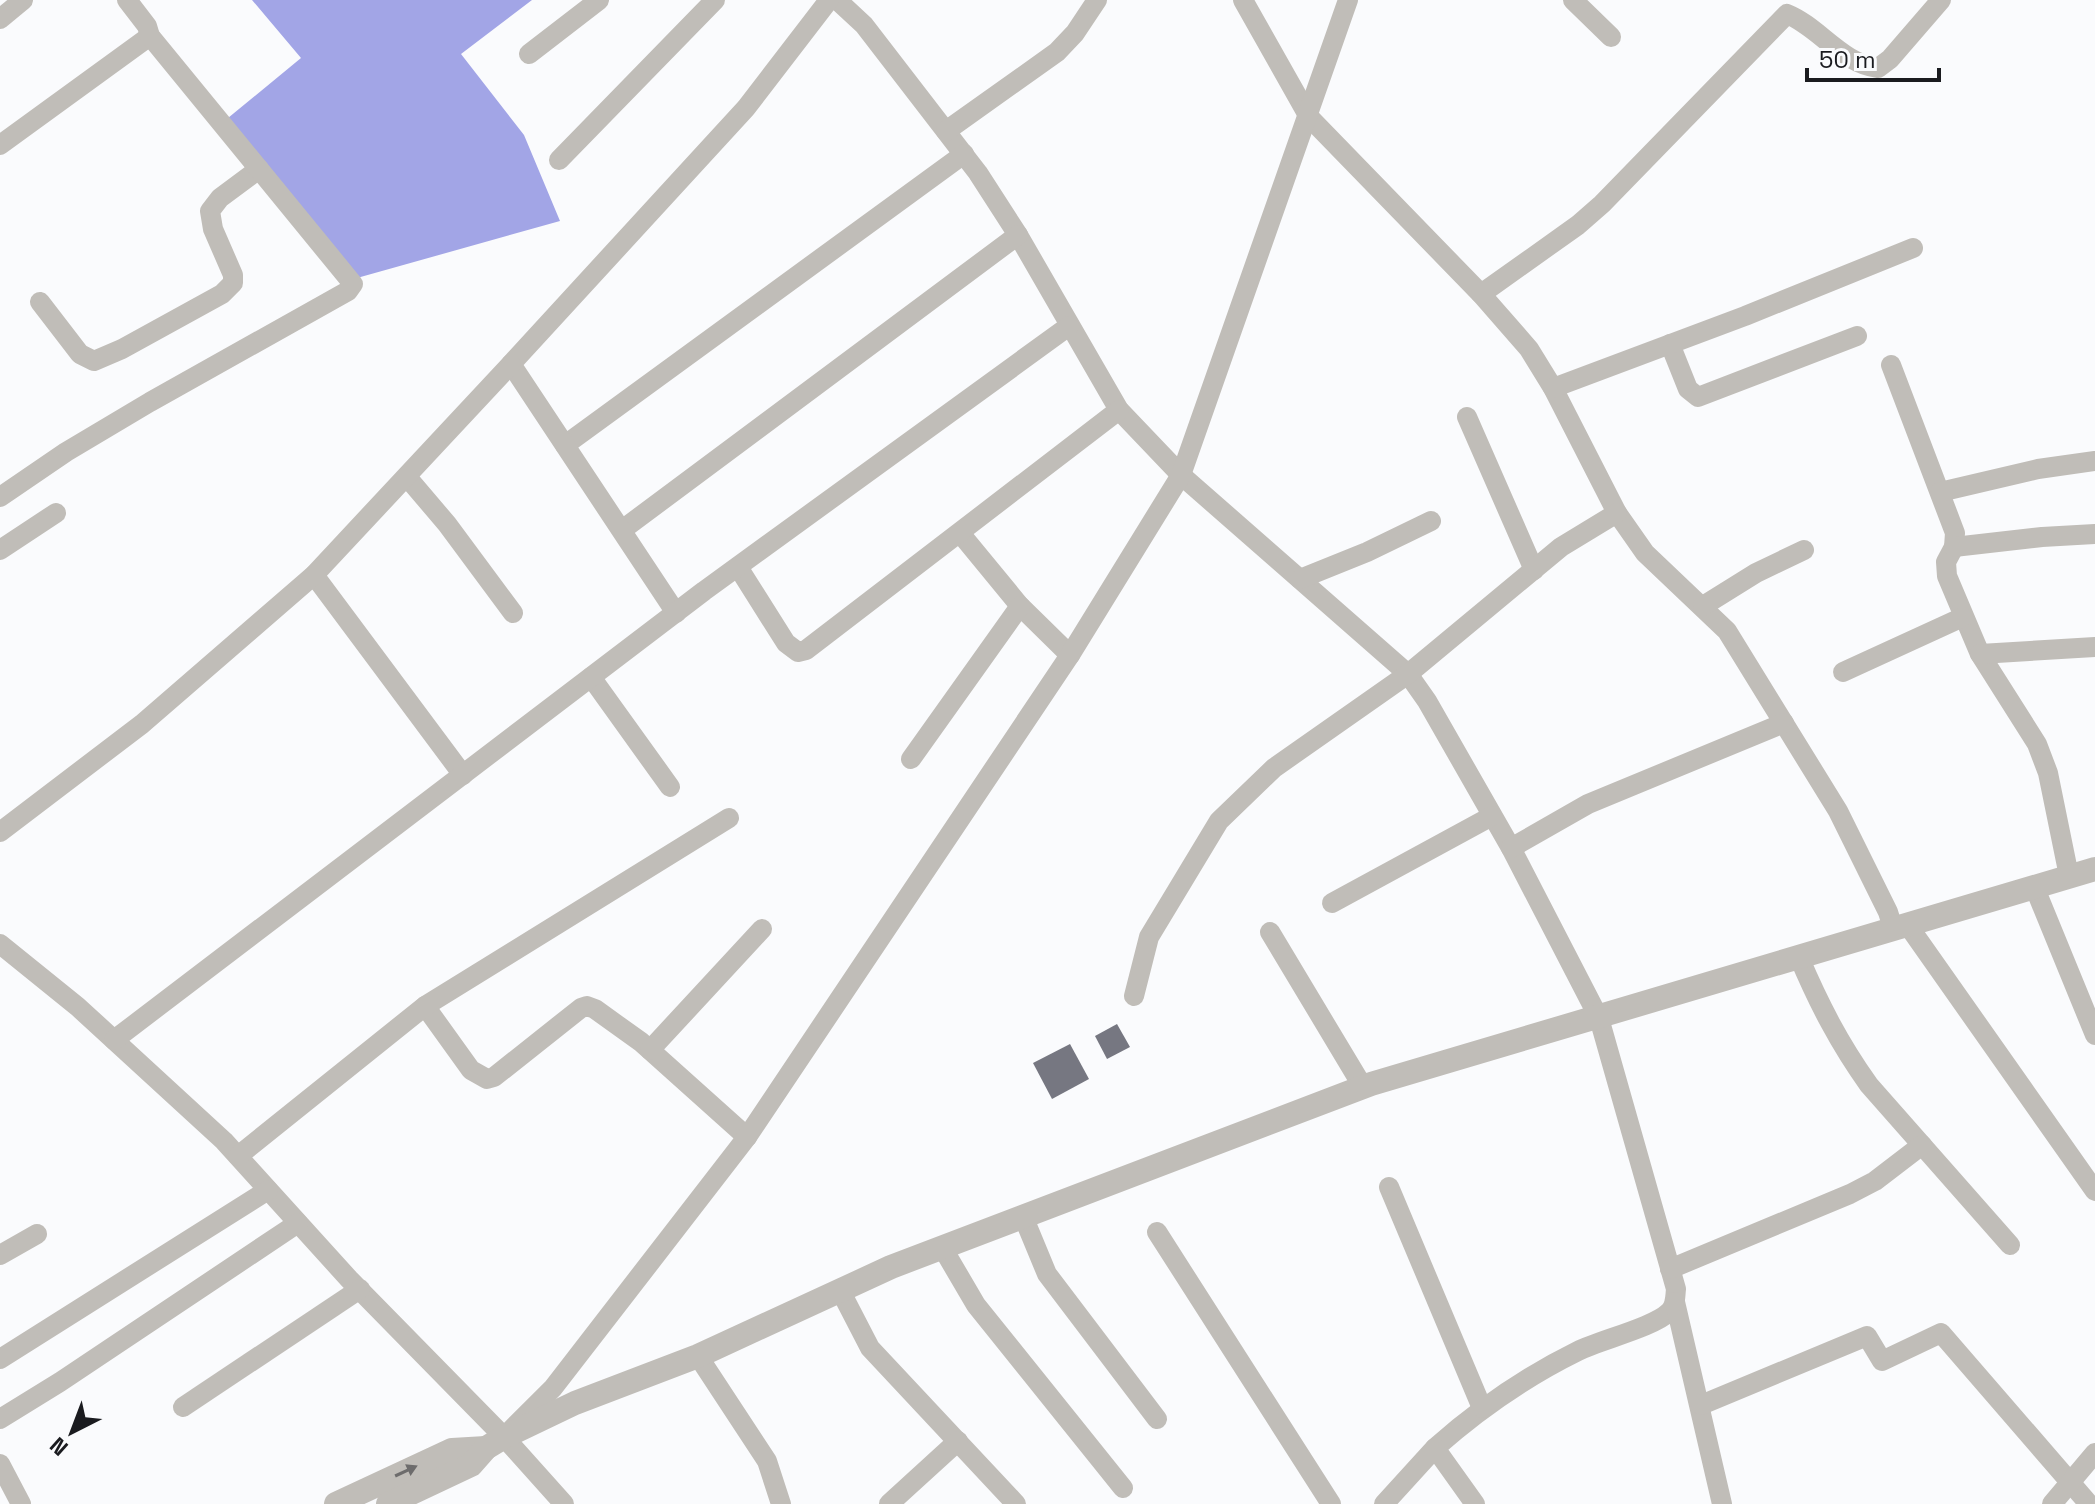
<svg xmlns="http://www.w3.org/2000/svg" width="2095" height="1504" font-family="'Space Grotesk',sans-serif">
<style>
.water{fill:#a2a5e6}
.building{fill:#767781}
.lines{fill:none;stroke-linecap:round;stroke-linejoin:round}
.minor{stroke:#c0bdb8;stroke-width:20}
.tertiary{stroke:#c0bdb8;stroke-width:24}
.oneway{fill:#6d6c6c}
</style>
<rect width="100%" height="100%" fill="#fafbfd"/>
<!-- water -->
<path class="water" d="M252,0H532L461,54L524,135L560,221L357,278L228,118L301,58Z"/>
<!-- building -->
<g class="building">
<path d="M1117,1024L1130,1047L1107,1059L1095,1036Z"/>
<path d="M1070,1044L1089,1079L1052,1099L1033,1063Z"/>
</g>
<g class="lines">
<!-- minor -->
<g class="minor">
<path d="M837,0L864,25L978,173L1018,235L1119,410L1181,475L1408,674L1427,701L1511,848L1599,1018L1676,1289C1675,1297 1676,1306 1669,1312C1654,1327 1600,1340 1578,1351C1525,1377 1479,1409 1435,1448L1475,1504"/>
<path d="M1243,0L1309,117L1481,294L1529,349L1553,388L1617,513L1645,553L1727,631L1838,811L1888,912L1893,928"/>
<path d="M1573,0L1611,37"/>
<path d="M0,19L23,0"/>
<path d="M529,54L599,0"/>
<path d="M946,131L1057,52L1075,33L1097,0"/>
<path d="M0,145L150,36"/>
<path d="M559,160L715,0"/>
<path d="M1481,294L1578,225L1602,204L1787,14C1819,27 1842,64 1878,68L1890,59L1941,0"/>
<path d="M40,302L80,354L94,361L122,349L222,294L233,283V275L213,229L210,211L220,198L259,169"/>
<path d="M1670,344L1688,389L1698,397L1857,336"/>
<path d="M1891,365L1955,533L1954,547L1946,562L1947,576L1980,654L2037,744L2048,773L2069,876"/>
<path d="M1553,388L1745,316L1913,248"/>
<path d="M1467,417L1534,570"/>
<path d="M565,445L964,154"/>
<path d="M407,477L447,524L513,613"/>
<path d="M1940,492L2038,469L2095,461"/>
<path d="M0,497L66,452L150,402L348,291L353,284L150,36L147,26L127,0"/>
<path d="M622,530L1018,235"/>
<path d="M960,533L1020,606L1070,655"/>
<path d="M1954,547L2042,537L2095,534"/>
<path d="M0,550L56,513"/>
<path d="M738,567L786,643L798,652L806,650L1119,410"/>
<path d="M314,575L463,775"/>
<path d="M1300,579L1367,552L1431,521"/>
<path d="M1703,606L1756,573L1804,550"/>
<path d="M676,613L511,364L746,108L829,0"/>
<path d="M1980,654L2095,647"/>
<path d="M1843,672L1963,617"/>
<path d="M591,677L670,787"/>
<path d="M911,759L1020,606"/>
<path d="M0,832L142,724L314,575L511,364"/>
<path d="M1511,848L1588,804L1784,723"/>
<path d="M2034,886L2095,1035"/>
<path d="M1332,903L1492,816"/>
<path d="M1907,924L2095,1191"/>
<path d="M1270,932L1363,1087"/>
<path d="M0,944L78,1007L224,1141L349,1279L504,1437L564,1504"/>
<path d="M1799,957C1819,1004 1839,1043 1869,1085L2010,1245"/>
<path d="M1134,996L1149,937L1219,821L1274,768L1408,674L1561,547L1617,513"/>
<path d="M425,1006L471,1070L487,1079L494,1077L581,1008L587,1006L595,1009L641,1042L747,1137"/>
<path d="M114,1040L704,591L1069,326"/>
<path d="M650,1050L762,929"/>
<path d="M238,1156L425,1006L729,818"/>
<path d="M1389,1187L1482,1408"/>
<path d="M1023,1216L1047,1274L1157,1419"/>
<path d="M1157,1232L1331,1504"/>
<path d="M942,1247L976,1305L1123,1488"/>
<path d="M0,1255L37,1234"/>
<path d="M1670,1269L1850,1194L1875,1181L1922,1145"/>
<path d="M840,1290L870,1348L1016,1504"/>
<path d="M1675,1302L1722,1504"/>
<path d="M698,1356L767,1461L781,1504"/>
<path d="M0,1359L268,1190"/>
<path d="M1701,1405L1867,1336L1882,1361L1941,1333L2089,1504"/>
<path d="M183,1407L360,1289"/>
<path d="M0,1419L60,1382L298,1223"/>
<path d="M511,1430L553,1388L747,1137L1070,655L1181,475L1348,0"/>
<path d="M0,1464L21,1504"/>
<path d="M889,1504L958,1441"/>
<path d="M1384,1504L1435,1448"/>
<path d="M2052,1504L2095,1453"/>
</g>
<!-- tertiary -->
<g class="tertiary">
<path d="M336,1504L452,1450L486,1448"/>
<path d="M388,1504L471,1465L486,1448L504,1437L575,1403L698,1356L891,1267L1371,1084L2095,869"/>
</g>
</g>
<!-- one-way arrows -->
<defs><path id="oneway-solid" d="M-6-.8H1V-3.2L6.5 0L1 3.2V.8H-6Z" transform="scale(2)"/></defs>
<use class="oneway" href="#oneway-solid" transform="translate(406 1471) rotate(-25)"/>
<!-- north arrow -->
<g transform="translate(72 1432) rotate(222)" stroke="#fafbfd" stroke-width="6" paint-order="stroke">
<path d="M0-6L14 30L0 20L-14 30Z" fill="#1a1b1f"/>
<text y="-12" font-size="22" font-weight="bold" text-anchor="middle" fill="#1a1b1f">N</text>
</g>
<!-- scale -->
<path d="M1807 68v12h132v-12" fill="none" stroke="#1a1b1f" stroke-width="4"/>
<text x="1819" y="68" font-size="24" fill="#1a1b1f" stroke="#fafbfd" stroke-width="6" paint-order="stroke">50 m</text>
</svg>
